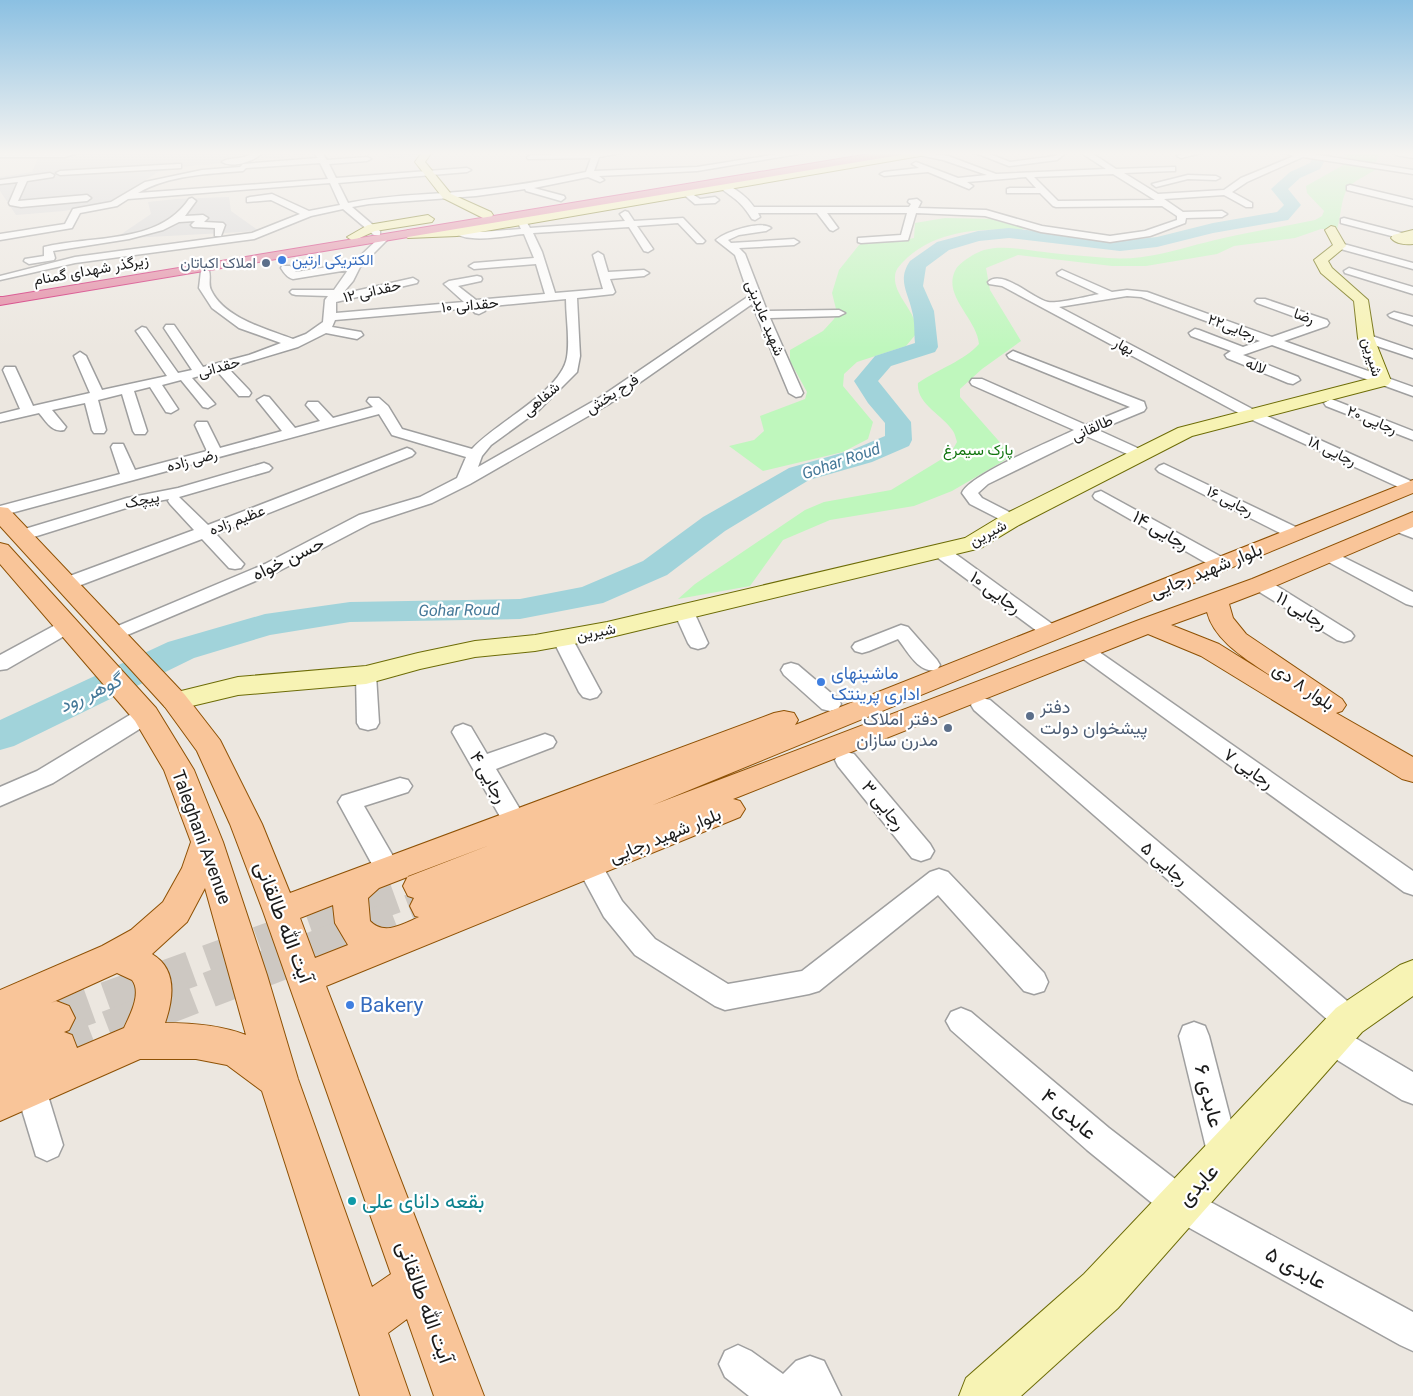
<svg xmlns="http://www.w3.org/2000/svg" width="1413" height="1396" font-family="Roboto,Vazirmatn,sans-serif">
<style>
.residential{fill:#d9d8d8}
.park{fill:#bff7bd}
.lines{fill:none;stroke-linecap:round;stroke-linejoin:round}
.river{fill:#a1d3da;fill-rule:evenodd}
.primary-tunnel{stroke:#cdc8c2;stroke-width:36;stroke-dasharray:36 18;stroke-linecap:butt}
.street-casing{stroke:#9f9f9f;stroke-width:3}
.secondary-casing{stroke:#6d6c07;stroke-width:2}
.primary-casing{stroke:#8e5104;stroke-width:2}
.highway-casing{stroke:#d02774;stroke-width:2}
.street{fill:#fff;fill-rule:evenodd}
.secondary{fill:#f7f3b4;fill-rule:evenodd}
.primary{fill:#f9c599;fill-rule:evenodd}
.highway{fill:#e389a4;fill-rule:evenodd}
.shop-dot{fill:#3f7fe0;stroke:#fff;stroke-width:2}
.service-dot{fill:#5c6f8a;stroke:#fff;stroke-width:2}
.culture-dot{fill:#0f9aa8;stroke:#fff;stroke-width:2}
.labels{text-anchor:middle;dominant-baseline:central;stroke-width:4.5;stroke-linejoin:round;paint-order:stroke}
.far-shop-label{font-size:15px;fill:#366cbe;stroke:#fff;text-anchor:start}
.far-service-label{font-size:15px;fill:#4e5e75;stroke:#fff;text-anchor:end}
.far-street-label{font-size:15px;fill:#1b1b1b;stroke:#fff}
.far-park-label{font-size:15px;fill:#10740e;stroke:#fff}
.far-water-label{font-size:16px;font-style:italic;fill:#457898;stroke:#fff}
.street-label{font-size:18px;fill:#1b1b1b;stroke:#fff}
.shop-label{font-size:18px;fill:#366cbe;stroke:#fff;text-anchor:start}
.service-label{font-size:18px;fill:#4e5e75;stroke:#fff;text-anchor:start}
.water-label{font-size:19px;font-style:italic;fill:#457898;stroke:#fff}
.near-street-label{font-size:21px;fill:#1b1b1b;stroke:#fff}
.near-shop-label{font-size:21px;fill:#366cbe;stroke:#fff;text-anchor:start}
.near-culture-label{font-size:21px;fill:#0d838f;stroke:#fff;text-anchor:start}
</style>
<rect width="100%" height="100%" fill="#ece7e0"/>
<!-- residential -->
<g class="residential">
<path d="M68,152H288L291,157L180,167L158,172L113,202L64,211L16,215L0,191V177L32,172L37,160Z"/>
<path d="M293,152H423L413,156L392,159L383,154L369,153L330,152L295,156Z"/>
<path d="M229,197L231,211L259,231L130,238L120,235L151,214L148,202L176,199Z"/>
</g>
<!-- park -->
<g class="park">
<path d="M1347,152H1383L1378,156L1376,162L1371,164L1348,161L1344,156Z"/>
<path d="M1347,163L1376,169C1368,175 1355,180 1349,187C1341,195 1341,218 1337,229H1321L1295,238L1234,246L1217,254L1146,266H1112L1018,255L986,268L990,290L1021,341L982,369L960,389V397L1012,456L952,491L914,506L830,520L783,540L750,586L678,599L695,584L805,510L824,502L891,490L950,454L957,442C956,439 955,434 953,431C943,415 916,404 918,383C938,369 964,361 979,344C977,318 941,295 956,269C960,262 975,253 984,250C1003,245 1025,250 1044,252C1065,255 1086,256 1108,258C1147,261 1178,249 1215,240C1248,232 1282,227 1315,220L1322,216L1324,211L1307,193L1306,186Z"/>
<path d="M945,218L996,219L1023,226L1024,228L1020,231C981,227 933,231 904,261C899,266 895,270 895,277C894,292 909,306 914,319C916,324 916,329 916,334L906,346L857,362L844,374L843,386L873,422L868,439L843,452L763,471L729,446L754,440L764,431L760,416L805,399L807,392L790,361V350L823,331L834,319L837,313L832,293L839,270L859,245L865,242L898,241L914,238L915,223Z"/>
</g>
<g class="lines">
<!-- river -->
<path class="river" d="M1316,152H1330L1320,169L1300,178L1288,189L1301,205L1288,220L1213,233L1157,247L1120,251L1009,238L979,241L949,250L926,267L923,286L934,311L938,347L935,352L891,366L878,381L911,422L912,440L909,446L872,462L809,480L725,531L667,575L603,603L520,619L350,622L270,635L194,658L14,746L0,750V720L168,642L265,614L350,602L520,599L582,587L643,561L703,517L789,468L852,450L885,436V423L868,403L854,381L875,356L915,343C914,333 915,321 912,311C908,292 897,280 910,261L937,242L978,231L1009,228L1120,241L1157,237L1213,223L1277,212L1284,205L1271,189L1290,172L1310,163Z"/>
<!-- primary-tunnel -->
<g class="primary-tunnel">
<path d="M56,1018L420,886"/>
<path d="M58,1048L427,906"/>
</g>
<defs>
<g id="street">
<path d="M80,152L65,157H0V153Z"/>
<path d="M252,152H260V155C251,162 232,168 222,162C231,156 245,161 252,152Z"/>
<path d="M313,152H321L327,160L367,157L371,159L367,161L329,164L336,178L467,168L471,170L467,172L338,183L348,203C390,194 434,195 477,190C513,186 550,180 586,172L591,158L528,159L527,157L531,155L627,152L599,157L594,171L697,167L790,152H810L697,171L599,176L604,180L600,182L588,177L534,188L564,196L565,198L561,201L526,191L525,189L476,196L369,204L352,207L380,231V235H374L343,209L311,216L254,239L75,263L0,280V276L75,257L252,233L300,214L271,200L247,202V198L250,197L272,194L309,211L340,205L330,183L128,199L117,206L80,213L72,228L0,240V234L65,224L73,209L111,202L145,182L202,170L240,167L243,164L318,158ZM320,163L328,179L138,193C168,175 208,174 243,171L246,168Z"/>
<path d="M868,152H876L877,153L873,155Z"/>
<path d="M919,152L948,156L996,174L1106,169L1080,152H1090L1116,169L1175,167V171H1172L1124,173L1158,194L1224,190L1241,178L1294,156L1280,152H1300L1413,170V174L1303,157L1247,182L1232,192L1252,203V207H1246L1224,195L1164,199L1183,212L1222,211L1227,214L1222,217L1186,218L1185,223L1150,236L1110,242L1041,232L985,216L916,213L908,240L861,243L858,242V238L901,235L907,213H827L838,228L833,231L830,230L817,213H758L760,217L755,220L752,219C738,196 730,198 714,182L721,180C733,188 746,195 754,207H909L911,204L908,202L909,200L917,199L921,202L918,208L986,210L1042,226L1110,236L1145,231L1177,220V216L1162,206L1056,207L1053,206L1040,193H1007V189L1010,188H1036L1026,177L967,182L973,186L969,189L928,172L884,176L880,174L884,172L919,168L912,164L916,162L958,178L987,175L943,160L919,155ZM1113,174L1155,200L1058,201L1034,177Z"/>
<path d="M973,152H984L1010,162L1055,156L1059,152H1067L1057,160L1009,166Z"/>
<path d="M1189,152H1205L1181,158L1177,156Z"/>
<path d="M1396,152L1413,154V158L1396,155Z"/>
<path d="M178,164H181V168L60,175L56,173L60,171Z"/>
<path d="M50,173L54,175L53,177L27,181L18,201L87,195L91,198L87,201L21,207L10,205L9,203L18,182L0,184V180Z"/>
<path d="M1188,175L1216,176L1220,178L1216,180L1188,179L1156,187L1152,184Z"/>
<path d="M1350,185L1413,200V206L1347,190V186Z"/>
<path d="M686,190L700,199L715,197L719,200L715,203L695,204L682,193Z"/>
<path d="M192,198L196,201L185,216L203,215L208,218L204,222L223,223L225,225L221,236H215V228L193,227L191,225L195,221L179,222L163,230L129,239L53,251L55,258L54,260L29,264L24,261L25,259L44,256V247C92,235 158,245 189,199Z"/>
<path d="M625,211L628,212L634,221L683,218L705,241L703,243H697L678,223L637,226L653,249L648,252L644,251L629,227L533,233L542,252L555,293L603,289L593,255L598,252L603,255L608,272L644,270L649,273L644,276L610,279L615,292L613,294L577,298L580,356L577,372L539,410L491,445L482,456L478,467L599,398L749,296L735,255L716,240C725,232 761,220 771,228L766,231L739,235L728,240L731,243L794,239L799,242L794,245L739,248L745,254L767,311L839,310L845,313L839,316L770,318L803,393L801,396L796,397L789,393L752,304L609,404L470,484L432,503L371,523L277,572L113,641L106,639L103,635L106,631L265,564L359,515L420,497L457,478L466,457L392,435L379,414L0,516V506L120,474L111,447L113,444H123L135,470L207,451L195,425L197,422H207L220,448L282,431L257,400L264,396L269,397L295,428L320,421L306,405L308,402H318L333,418L373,407L367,401L369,398H379L388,406L402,429L472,449C495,423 562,391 567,357C570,339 566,318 566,299L482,307L485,311L479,314L475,313L471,308L335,320L332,327L361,332L363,335L357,339L326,333L298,347L228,368L249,390L251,393L249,396H239L217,371L192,378L215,404L208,408L203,407L181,380L162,385L178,409L171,413L166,412L150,387L134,391L147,431L145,434H135L133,431L122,394L98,400L106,430L104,433H94L92,430L85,403L52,410L66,427L64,430C52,433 46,421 39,413L0,422V414L20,409L3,370L5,367H15L33,406L90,393L74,356L80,352L86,356L102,390L167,376L136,331L142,327L146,328L178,373L192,370L164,328L166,325H174L203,367L249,355L281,343L239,328L212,308L199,288L201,271H209C211,277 208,284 211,290C224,318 266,329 293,339L306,334L323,322L325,300L328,296L296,295L292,294L290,292L292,290H334L348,270L293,279C288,278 284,273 281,268L282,266H290L296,272L353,263L381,236L384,235L389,238L360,267L353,281L342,294L413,278L418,281L417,283L336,302V313L464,302L444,284L449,281L477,276L481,277L482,279L481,281L458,286L476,300L545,294L536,264L474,269L469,266L474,263L534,258L524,234C501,236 463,246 446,227L448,225C456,223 464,232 473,232C489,232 505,230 521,229L518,223L523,220L526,221L530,228L625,221L620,214Z"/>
<path d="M1344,218L1406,234L1408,236L1403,239L1341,223V219Z"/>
<path d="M1340,243L1413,263V269L1337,248L1335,246Z"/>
<path d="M1349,268L1413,287V294L1345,273L1344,271Z"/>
<path d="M1062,270L1112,292L1127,290L1147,292L1272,337L1312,323L1257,303L1255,301L1257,299H1265L1327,320L1329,323L1327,326L1284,341L1413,387V396L1272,345L1243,355L1298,377L1300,380L1293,384L1288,383L1227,358L1225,355L1231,351L1191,336L1189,333L1195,329L1199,330L1243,347L1260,341L1141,297L1127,296L1059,307L1258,412L1413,482V491L1405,490L1248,418L1002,286L989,284L988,282C1002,268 1033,299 1048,302C1057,304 1089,296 1099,294L1058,275L1057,273Z"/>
<path d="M1394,312L1413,317V325L1390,317L1388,315Z"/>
<path d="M1366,334L1413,350V358L1362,341L1360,338L1362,335Z"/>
<path d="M1013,351L1144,402L1146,408L1144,411L1098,430L1144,451L1147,454L1144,457H1134L1086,436L988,484L978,493L982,498L1017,516L1019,520L1017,524L1011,525L970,504L962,493C969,475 1052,441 1074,430L972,385L970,382L972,379H982L1086,425L1130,407L1009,358L1007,355Z"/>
<path d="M1331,399L1413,431V440L1326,406L1324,403Z"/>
<path d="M407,448L412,450L415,453L412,456L216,534L244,564L241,568L235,569L229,568L202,539L73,588L66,590L59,588L57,584L59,580L194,530L170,504L168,501L169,499L136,505L21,541L15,540L12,536L15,532L127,498L178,488L264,463L269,465L272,468L269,471L179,497L208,525Z"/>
<path d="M1164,464L1302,530L1305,534L1302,538L1296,539L1290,538L1159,472L1156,469L1159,466Z"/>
<path d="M1101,491L1227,560L1230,564L1227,568L1221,569L1215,568L1095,499L1093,496L1095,493Z"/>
<path d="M1398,521L1413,527V538L1392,530L1390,526L1392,522Z"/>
<path d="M940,546L946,547L1059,629L1062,633L1059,637L1052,639L1045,637L934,555L931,551L934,547Z"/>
<path d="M1329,550L1413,592V606L1406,604L1323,559L1320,555L1323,551Z"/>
<path d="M1260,578L1267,580L1351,632L1354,636L1351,640L1344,642L1337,640L1253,588L1251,584L1253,580Z"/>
<path d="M684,606L691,608L694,612L708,643L705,647L698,649L691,647L688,643L674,612L677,608Z"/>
<path d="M66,621L73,623L76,627L73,631L7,669L0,670V655L59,623Z"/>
<path d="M901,625L908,627L937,660L940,665L937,670C919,674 908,652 898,639L869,651L862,653L855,651L852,647L855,643Z"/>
<path d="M562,632L569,634L572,638L601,692L597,697L590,699L583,697L579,692L552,638L555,634Z"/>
<path d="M1085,645L1092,647L1413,871V895L1404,892L1078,655L1075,651L1078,647Z"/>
<path d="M791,663L798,665L838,699L841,704L838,709L830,711L822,709L784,675L781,670L784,665Z"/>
<path d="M366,668L373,670L376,675L379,723L376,728L368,730L360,728L357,723L356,675L359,670Z"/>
<path d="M982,698L990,700L1359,1011L1364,1020L1359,1029L1349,1033L1345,1032L1413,1072V1104L1402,1100L1321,1050L1317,1040L1321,1030L1332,1026L1337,1028L974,710L971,705L974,700Z"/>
<path d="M146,708L154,710L157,715L154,720L53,783L0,806V787L37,771L138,710Z"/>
<path d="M463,724L471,727L487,754L545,734L553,737L556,742L553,747L496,769L527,821L524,827L515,830L506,827L452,732L455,727Z"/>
<path d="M846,752L854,754L930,844L934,851L930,858L921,861L912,858L838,766L835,760L838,754Z"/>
<path d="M400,778L408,780L412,786L408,792L364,806L401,870L397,877L388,880L379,877L338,802L342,796Z"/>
<path d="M589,855L598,858L622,901L655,939L728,984L802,971L930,872L939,869L948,872L1044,973L1048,982L1044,991L1034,994L1024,991L938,895L819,991L809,994L725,1010L715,1006L635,955L604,917L576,865L580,858Z"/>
<path d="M961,1008L971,1012L1109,1128L1192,1192L1413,1312V1351L1400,1345L1168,1216L1087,1150L951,1030L946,1021L951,1012Z"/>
<path d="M1194,1022L1205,1026L1209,1036L1240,1156L1236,1168L1224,1172L1212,1168L1208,1156L1179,1036L1183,1026Z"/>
<path d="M31,1072L42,1076L63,1145L58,1156L47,1161L36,1156L15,1087L20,1076Z"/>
<path d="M738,1345L751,1351L783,1374L796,1361L810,1356L824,1361L841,1396H749L725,1377L719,1364L725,1351Z"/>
</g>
<g id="secondary">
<path d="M422,152H432L425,162L451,194L491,212L493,215L491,218H483L443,198L415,162Z"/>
<path d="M908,152H931L926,155L457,236L408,238L402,234L408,230L457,228Z"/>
<path d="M428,215L434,219L432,222L375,231L353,241L347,237L368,225Z"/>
<path d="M1331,226L1335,227L1346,246L1328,261L1332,268L1368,300L1374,338L1391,381L1388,385L1192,436L1019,525L981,548L607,638L535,651L475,657L420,669L366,684L238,695L175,710L165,707L161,701L165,695L238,677L366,666L418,653L475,641L535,635L607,622L965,538L1003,515L1178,428L1372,378L1358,338L1354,301L1321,273L1314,260L1333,245L1325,230Z"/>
<path d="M1413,230V244C1406,245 1396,244 1391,238L1393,235Z"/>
<path d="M1413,960V996L1362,1032L1118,1308L1021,1396H959L966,1378L1084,1274L1336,1008L1400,965Z"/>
</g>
<path id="primary" d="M1413,480V493L653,805L1139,620L1252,579L1413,512V527L1268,589L1229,604L1233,618L1246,634L1342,699L1346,705L1342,711L1336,713L1413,757V782L1402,779L1201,656L1148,634L733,799L740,801L745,809L740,817L326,986L484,1396H434L407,1319L388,1333L410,1396H360L262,1091L227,1065L196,1059H140L0,1121V990L102,946L131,930L163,902L182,868L191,842L164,770L135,721L0,564V543L8,545L156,708L194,770L223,842L267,975L298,1079L372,1287L391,1274L263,911L230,824L197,751L165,707L0,526V507L8,508L185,695L220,740L262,824L290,893L774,713L784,711L794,713L798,720L795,725ZM1207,612C1215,643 1250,661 1275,679L1219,644L1171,625ZM490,845L408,876L403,886L408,896L414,898L410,906L415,916L419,917C403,924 384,936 370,921L368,898L379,888ZM205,888L246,1035C220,1025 193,1023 165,1023C173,1000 178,969 152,954L187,922ZM333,905L335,923L348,945L315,958L300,918ZM117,973L132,980C142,993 130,1015 124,1028L77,1048L72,1035L64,1032L69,1030L75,1018L69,1006L56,1001L51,1003Z"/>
<path id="highway" d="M881,152H905L900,155L0,305V297H3Z"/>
</defs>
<!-- street casing -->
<use href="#street" class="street-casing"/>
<!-- secondary casing -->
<use href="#secondary" class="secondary-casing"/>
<!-- primary casing -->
<use href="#primary" class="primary-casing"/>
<!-- highway casing -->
<use href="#highway" class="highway-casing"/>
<!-- street -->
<use href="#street" class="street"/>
<!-- secondary -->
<use href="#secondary" class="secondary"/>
<!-- primary -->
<use href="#primary" class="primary"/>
<!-- highway -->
<use href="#highway" class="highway"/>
</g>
<!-- sky -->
<linearGradient id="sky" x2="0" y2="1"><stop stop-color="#8bc0e2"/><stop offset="0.44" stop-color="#f6f4f1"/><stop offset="1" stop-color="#f6f4f1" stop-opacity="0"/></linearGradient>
<rect width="1413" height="348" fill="url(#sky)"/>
<!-- markers -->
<g class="shop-dot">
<circle cx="282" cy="260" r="5"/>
<circle cx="821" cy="682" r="5"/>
<circle cx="350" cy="1005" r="5"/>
</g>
<g class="service-dot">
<circle cx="266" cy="263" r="5"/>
<circle cx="1030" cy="716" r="5"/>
<circle cx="948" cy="728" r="5"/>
</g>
<circle class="culture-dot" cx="352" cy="1201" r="5"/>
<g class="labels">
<!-- far-shop labels -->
<g class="far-shop-label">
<text x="292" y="260">الکتریکی ارتین</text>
</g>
<!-- far-service labels -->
<g class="far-service-label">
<text x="256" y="263">املاک اکباتان</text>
</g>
<!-- far-street labels -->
<g class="far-street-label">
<text transform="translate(91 270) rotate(-10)">زیرگذر شهدای گمنام</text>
<text transform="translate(372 291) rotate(-13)">حقدانی ۱۲</text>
<text transform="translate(470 305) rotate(-5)">حقدانی ۱۰</text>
<text transform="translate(1304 316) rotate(19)">رضا</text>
<text transform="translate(765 318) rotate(68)">شهید عابدینی</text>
<text transform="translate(1232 327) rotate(20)">۲۲رجایی</text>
<text transform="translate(1124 346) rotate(28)">بهار</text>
<text transform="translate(1372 357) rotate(74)">شیرین</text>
<text transform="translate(1256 366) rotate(22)">لاله</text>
<text transform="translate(219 367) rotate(-15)">حقدانی</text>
<text transform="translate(612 394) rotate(-33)">فرح بخش</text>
<text transform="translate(541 399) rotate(-41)">شفاهی</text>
<text transform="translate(1372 420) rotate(22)">رجایی ۲۰</text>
<text transform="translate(1092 428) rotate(-24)">طالقانی</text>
<text transform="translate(1332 451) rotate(25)">رجایی ۱۸</text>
<text transform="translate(192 460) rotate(-15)">رضی زاده</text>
<text transform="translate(142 500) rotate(-12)">پیچک</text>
<text transform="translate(1230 501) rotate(26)">رجایی ۱۶</text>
<text transform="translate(237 520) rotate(-21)">عظیم زاده</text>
<text transform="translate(988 533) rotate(-28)">شیرین</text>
<text transform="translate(596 632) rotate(-11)">شیرین</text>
</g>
<!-- far-park labels -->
<g class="far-park-label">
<text x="978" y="450">پارک سیمرغ</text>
</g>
<!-- far-water labels -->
<g class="far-water-label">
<text transform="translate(841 461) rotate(-19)">Gohar Roud</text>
<text transform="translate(459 610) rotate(-1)">Gohar Roud</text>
</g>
<!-- street labels -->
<g class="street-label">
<text transform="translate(1161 530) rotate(30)">رجایی ۱۴</text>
<text transform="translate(288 558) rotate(-26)">حسن خواه</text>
<text transform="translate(1206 570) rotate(-22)">بلوار شهید رجایی</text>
<text transform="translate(996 592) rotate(36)">رجایی ۱۰</text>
<text transform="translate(1302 610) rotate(32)">رجایی ۱۱</text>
<text transform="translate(1304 686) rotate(34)">بلوار ۸ دی</text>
<text transform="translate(1249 768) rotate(35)">رجایی ۷</text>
<text transform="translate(489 777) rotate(60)">رجایی ۴</text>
<text transform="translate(884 805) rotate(51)">رجایی ۳</text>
<text transform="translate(665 835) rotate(-22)">بلوار شهید رجایی</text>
<text transform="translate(202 837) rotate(70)">Taleghani Avenue</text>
<text transform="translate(1165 863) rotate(41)">رجایی ۵</text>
</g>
<!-- shop labels -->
<g class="shop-label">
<text x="831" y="672">ماشینهای<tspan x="831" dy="21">اداری پرینتک</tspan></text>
</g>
<!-- service labels -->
<g class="service-label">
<text x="1040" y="706">دفتر<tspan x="1040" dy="21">پیشخوان دولت</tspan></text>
<text x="938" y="718" text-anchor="end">دفتر املاک<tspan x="938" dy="21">مدرن سازان</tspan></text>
</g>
<!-- water labels -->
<g class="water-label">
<text transform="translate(90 693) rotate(-25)">گوهر رود</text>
</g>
<!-- near-street labels -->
<g class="near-street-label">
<text transform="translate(284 922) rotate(69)">آیت الله طالقانی</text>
<text transform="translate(1209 1096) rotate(76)">عابدی ۶</text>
<text transform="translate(1069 1114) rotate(41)">عابدی ۴</text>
<text transform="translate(1198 1185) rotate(-47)">عابدی</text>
<text transform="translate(1296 1268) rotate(29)">عابدی ۵</text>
<text transform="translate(425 1302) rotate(70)">آیت الله طالقانی</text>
</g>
<!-- near-shop labels -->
<g class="near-shop-label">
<text x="360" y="1005">Bakery</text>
</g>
<!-- near-culture labels -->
<g class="near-culture-label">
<text x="362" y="1201">بقعه دانای علی</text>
</g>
</g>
</svg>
